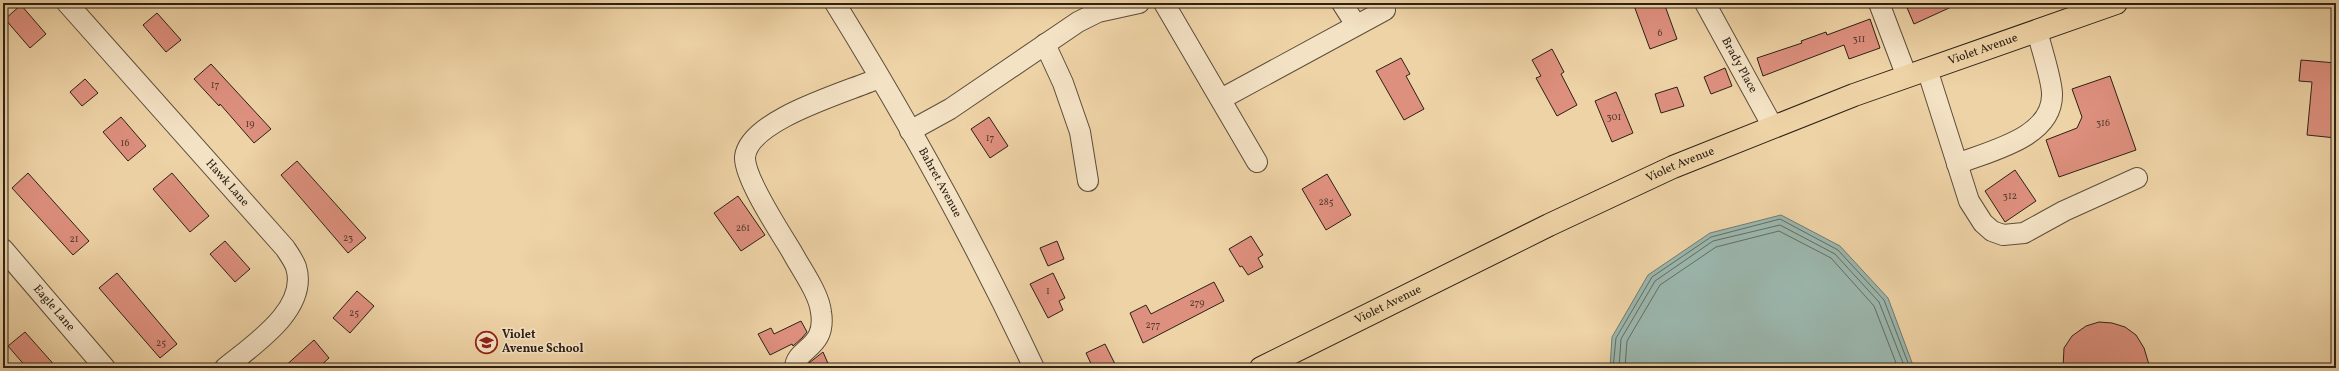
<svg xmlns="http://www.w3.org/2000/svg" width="2339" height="371" font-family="Vollkorn,serif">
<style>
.water{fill:#9bb7ae;stroke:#6f7b71}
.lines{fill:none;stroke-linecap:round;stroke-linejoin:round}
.shore{stroke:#646c62;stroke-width:1}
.building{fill:#de907e;stroke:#2c2116}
.minor-casing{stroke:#5c4e3a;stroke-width:22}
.major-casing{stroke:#2c2116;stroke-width:24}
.minor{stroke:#f4e2c5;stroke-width:20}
.major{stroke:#eed3a6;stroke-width:22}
.labels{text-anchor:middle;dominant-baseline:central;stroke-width:3.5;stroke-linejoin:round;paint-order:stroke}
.number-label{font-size:10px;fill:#583d30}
.street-label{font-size:12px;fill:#2c2116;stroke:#f4e2c5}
.poi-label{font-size:12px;font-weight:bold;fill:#2c2116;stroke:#f4e2c5;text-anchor:start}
</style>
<rect width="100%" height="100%" fill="#eed3a6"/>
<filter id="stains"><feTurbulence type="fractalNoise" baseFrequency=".005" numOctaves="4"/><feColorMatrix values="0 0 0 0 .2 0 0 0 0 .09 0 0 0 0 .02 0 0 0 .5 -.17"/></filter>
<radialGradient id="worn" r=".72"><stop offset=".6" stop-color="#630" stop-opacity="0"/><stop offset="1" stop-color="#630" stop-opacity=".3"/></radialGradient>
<!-- water -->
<path class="water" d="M1781,215L1840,246L1888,298L1914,368H1610L1612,337L1648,275L1710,233Z"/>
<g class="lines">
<!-- shore -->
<g class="shore">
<path d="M1613,368L1616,338L1652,277L1711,237L1780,219L1838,250L1884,300L1910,368"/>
<path d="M1619,368L1621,339L1655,281L1713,241L1780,225L1835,254L1879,302L1905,368"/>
<path d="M1625,368L1627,341L1660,285L1716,247L1779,231L1831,258L1874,306L1898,368"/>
</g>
</g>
<!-- building -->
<g class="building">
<path d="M1633,3H1664L1677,39L1650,49Z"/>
<path d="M1905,3H1960L1914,24Z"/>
<path d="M21,5L46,34L30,48L5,19Z"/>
<path d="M157,13L181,40L166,52L143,25Z"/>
<path d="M1870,19L1880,48L1849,59L1844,45L1763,76L1757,58L1802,43L1801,41L1826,32L1827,35Z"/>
<path d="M1552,49L1564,72L1561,74L1577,105L1557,116L1536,78L1541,76L1532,60Z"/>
<path d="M1401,58L1410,74L1406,76L1424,109L1404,120L1376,71Z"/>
<path d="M2301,60L2336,63V138L2307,135L2312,82L2299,81Z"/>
<path d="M211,64L271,129L254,143L220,104L219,106L194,79Z"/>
<path d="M1725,68L1732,86L1711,94L1704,77Z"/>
<path d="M2110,76L2136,150L2059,177L2046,140L2077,128L2082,117L2072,89Z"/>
<path d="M85,79L98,93L82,106L70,92Z"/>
<path d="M1677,87L1684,106L1661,113L1655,94Z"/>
<path d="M1616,92L1633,133L1612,142L1595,101Z"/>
<path d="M121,117L146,146L128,161L103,132Z"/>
<path d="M989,117L1008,146L990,158L971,129Z"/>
<path d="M297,161L366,238L348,253L281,175Z"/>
<path d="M2015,170L2036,201L2005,222L1985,191Z"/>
<path d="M28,173L89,241L73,255L12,188Z"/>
<path d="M172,173L209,216L190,232L153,189Z"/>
<path d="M1327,174L1351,215L1326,230L1302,189Z"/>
<path d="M738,196L765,235L741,251L714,213Z"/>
<path d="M1251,236L1263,255L1258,258L1263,267L1248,275L1242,266L1240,267L1229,249Z"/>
<path d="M225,241L250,269L235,282L210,254Z"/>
<path d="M1057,241L1064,259L1048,266L1040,248Z"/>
<path d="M117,273L177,344L160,358L99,288Z"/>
<path d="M1053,273L1065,298L1059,301L1063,310L1048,318L1030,284Z"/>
<path d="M1214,282L1224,301L1143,343L1130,313L1146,305L1151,314Z"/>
<path d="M357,291L374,306L350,333L333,318Z"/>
<path d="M801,321L807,332L802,338L793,346L792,344L770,355L758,334L771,328L774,334Z"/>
<path d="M2099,322L2112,323L2125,327L2136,335L2144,348L2150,368H2063L2064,348L2072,336L2086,326Z"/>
<path d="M25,332L57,368H27L8,346Z"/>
<path d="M314,340L329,358L318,368H283Z"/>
<path d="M1105,344L1117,368H1093L1086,353Z"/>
<path d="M823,352L830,368H807L809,363Z"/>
</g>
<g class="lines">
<defs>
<g id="minor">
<path id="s1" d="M67,3L285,248C289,254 294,261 296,267C309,309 253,345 225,368"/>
<path id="s2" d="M835,3C908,121 975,242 1034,368"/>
<path d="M1164,3L1257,162"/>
<path d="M1342,3L1356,25"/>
<path id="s3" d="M1705,3L1773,127"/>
<path d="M1879,3L1907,77"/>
<path d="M1045,44L1063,83L1080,132L1088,181"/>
<path d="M1927,69L1969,201L1983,223L1992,231L2003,235L2024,233L2064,211L2137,178"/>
<path d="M1221,99L1385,10"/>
<path d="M910,131L950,109L1078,22L1098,12L1139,3"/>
<path d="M1957,164C1989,151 2053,138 2052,94C2052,80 2041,47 2037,31"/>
<path id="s4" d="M3,249L105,368"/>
<path d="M795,368C795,348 827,349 821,312C819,293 801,269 792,252C780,232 744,178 745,157C749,119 848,92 879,78"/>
</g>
<g id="major">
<path id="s5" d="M1261,368L1549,225L1673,167L1854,95L2116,3"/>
</g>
</defs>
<!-- minor casing -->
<use href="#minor" class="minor-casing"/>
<!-- major casing -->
<use href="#major" class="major-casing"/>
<!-- minor -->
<use href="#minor" class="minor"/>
<!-- major -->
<use href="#major" class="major"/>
</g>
<!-- icons -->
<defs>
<symbol id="school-ring" viewBox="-11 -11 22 22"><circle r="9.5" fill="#f4e2c5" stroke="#8f2418" stroke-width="1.5"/><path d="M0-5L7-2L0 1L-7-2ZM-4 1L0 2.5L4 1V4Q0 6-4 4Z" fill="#8f2418"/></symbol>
</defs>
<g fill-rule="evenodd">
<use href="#school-ring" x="474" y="330" width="25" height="25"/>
</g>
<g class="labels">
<!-- number labels -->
<g class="number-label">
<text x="1660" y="33">6</text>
<text x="1859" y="39">311</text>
<text x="215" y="85">17</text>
<text x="1614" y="117">301</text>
<text x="2103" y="123">316</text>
<text x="250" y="124">19</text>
<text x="990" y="138">17</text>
<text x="125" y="143">16</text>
<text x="2010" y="196">312</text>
<text x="1326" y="202">285</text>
<text x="743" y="228">261</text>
<text x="348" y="238">23</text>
<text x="74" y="239">21</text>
<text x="1048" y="291">1</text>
<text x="1197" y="303">279</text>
<text x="354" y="313">25</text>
<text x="1153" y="325">277</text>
<text x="161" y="343">25</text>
</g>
<!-- street labels -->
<g class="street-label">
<text stroke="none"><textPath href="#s5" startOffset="790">Violet Avenue</textPath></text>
<text stroke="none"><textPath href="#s3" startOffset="71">Brady Place</textPath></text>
<text stroke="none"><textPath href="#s5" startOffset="466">Violet Avenue</textPath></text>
<text stroke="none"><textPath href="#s1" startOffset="241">Hawk Lane</textPath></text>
<text stroke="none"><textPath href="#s2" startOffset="208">Bahret Avenue</textPath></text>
<text stroke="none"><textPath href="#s5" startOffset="142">Violet Avenue</textPath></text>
<text stroke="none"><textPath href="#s4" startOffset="78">Eagle Lane</textPath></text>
</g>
<!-- poi labels -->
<g class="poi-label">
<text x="502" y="335">Violet<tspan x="502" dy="14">Avenue School</tspan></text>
</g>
</g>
<!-- margin -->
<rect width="2339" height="371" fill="none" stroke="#eed3a6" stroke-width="16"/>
<rect x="4" y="4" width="2331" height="363" fill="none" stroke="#2c2116" stroke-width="2"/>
<rect x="8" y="8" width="2323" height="355" fill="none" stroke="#2c2116"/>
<rect width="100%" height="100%" filter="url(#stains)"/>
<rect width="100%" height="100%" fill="url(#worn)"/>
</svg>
